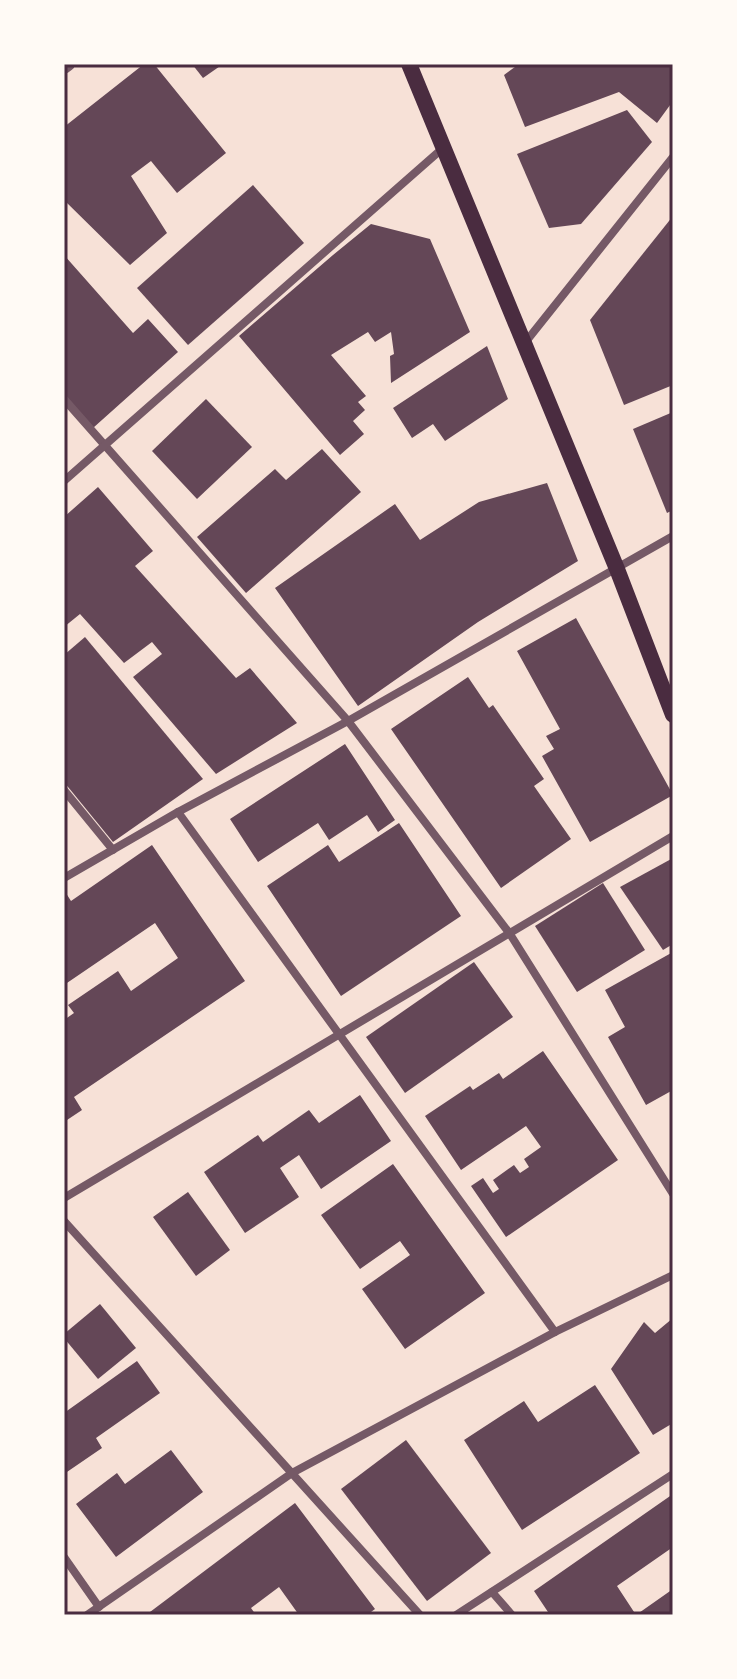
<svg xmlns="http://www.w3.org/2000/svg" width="737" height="1679" font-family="'Fira Sans Condensed',sans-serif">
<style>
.building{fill:#644757}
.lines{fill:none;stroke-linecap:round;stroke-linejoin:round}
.minor{stroke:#755966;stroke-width:8}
.tertiary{stroke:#755966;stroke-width:14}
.secondary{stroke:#4a2c40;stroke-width:16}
.neatline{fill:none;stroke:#4a2c40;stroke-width:3}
</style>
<rect width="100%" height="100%" fill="#f7e1d7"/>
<!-- building -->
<g class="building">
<path d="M144,64H154L226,153L177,193L151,161L131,176L167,233L130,265L64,200V127Z"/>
<path d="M192,64H223L203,78Z"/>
<path d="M519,64H673V101L657,123L619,92L525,127L504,75Z"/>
<path d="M627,110L652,142L581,224L549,228L517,154Z"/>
<path d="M253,185L304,243L188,345L137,288Z"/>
<path d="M673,216V385L624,405L590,320Z"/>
<path d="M371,224L430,239L470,332L391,383L390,356L394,354L391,332L375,342L368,332L331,355L366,396L358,402L365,410L353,421L364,434L340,455L239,336L333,255Z"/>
<path d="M64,255L133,333L148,319L178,352L93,428L64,395Z"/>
<path d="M487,346L508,399L445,441L433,424L412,438L393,408Z"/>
<path d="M206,399L252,447L197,499L152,451Z"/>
<path d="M673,412V510L667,513L633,429Z"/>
<path d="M322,449L361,492L246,593L197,537L275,469L286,480Z"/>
<path d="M547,483L578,561L478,622L358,706L275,588L395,504L420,540L479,502Z"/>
<path d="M98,487L153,551L135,566L236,678L250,668L297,723L216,774L133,677L162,654L152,642L124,663L80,614L64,627V517Z"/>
<path d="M576,618L673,795L590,842L542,756L554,749L546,736L560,729L517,651Z"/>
<path d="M85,637L203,779L113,842L64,782V655Z"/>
<path d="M468,677L489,708L493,705L544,779L534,786L571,839L501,888L391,729Z"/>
<path d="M345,744L395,820L378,832L367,815L329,840L318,823L258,862L230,819Z"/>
<path d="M399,823L461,916L341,996L267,886L328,845L339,862Z"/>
<path d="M152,845L245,981L74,1097L82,1110L64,1122V1020L74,1013L68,1005L118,971L131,991L178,958L155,923L64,985V890L71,901Z"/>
<path d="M673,858V944L663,950L620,887Z"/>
<path d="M603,883L645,950L577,992L535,926Z"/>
<path d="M673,952V1090L646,1105L608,1037L625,1027L605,990Z"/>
<path d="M474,962L513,1017L405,1093L366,1037Z"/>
<path d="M543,1051L618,1160L506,1237L471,1186L483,1178L493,1193L499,1189L493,1180L514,1165L520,1173L529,1167L524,1159L541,1147L526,1126L461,1170L425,1116L470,1086L473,1090L499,1073L503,1079Z"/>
<path d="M360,1095L391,1141L321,1189L299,1155L280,1168L299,1197L245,1233L204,1172L258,1135L263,1142L309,1110L319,1123Z"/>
<path d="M393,1164L485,1293L405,1349L362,1289L410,1255L400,1241L360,1269L321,1215Z"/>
<path d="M188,1192L230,1250L196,1276L153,1217Z"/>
<path d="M100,1304L136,1348L98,1379L64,1338V1334Z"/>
<path d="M673,1318V1423L653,1435L611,1369L644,1322L655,1333Z"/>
<path d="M137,1361L160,1393L96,1438L102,1448L64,1474V1413Z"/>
<path d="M595,1385L640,1453L522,1530L464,1440L524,1401L538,1422Z"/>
<path d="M406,1440L491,1553L427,1601L341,1489Z"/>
<path d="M171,1450L203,1492L116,1557L76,1504L117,1473L125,1484Z"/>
<path d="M673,1494V1547L617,1586L636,1615L673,1589V1615H550L534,1591Z"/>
<path d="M295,1503L375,1609L367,1615H299L279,1587L251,1608L256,1615H146Z"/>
</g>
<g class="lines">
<!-- minor -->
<g class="minor">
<path d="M524,344L673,157"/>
<path d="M64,399L348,721L510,934L673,1194"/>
<path d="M64,481L443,148"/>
<path d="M64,790L113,850"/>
<path d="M178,812L555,1332"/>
<path d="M64,878L178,812L348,721L673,536"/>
<path d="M64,1198L673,836"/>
<path d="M64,1221L420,1615"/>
<path d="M64,1557L99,1607"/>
<path d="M492,1592L512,1615"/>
<path d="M87,1615L292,1473L555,1332L673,1275"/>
<path d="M456,1615L673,1474"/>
</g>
<!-- tertiary -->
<path class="tertiary" d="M64,67L68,64"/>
<!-- secondary -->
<path class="secondary" d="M409,64L617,569L673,715"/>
</g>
<!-- border -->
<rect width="737" height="1679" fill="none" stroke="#fffaf5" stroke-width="132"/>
<rect x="66" y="66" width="605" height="1547" class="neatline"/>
</svg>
